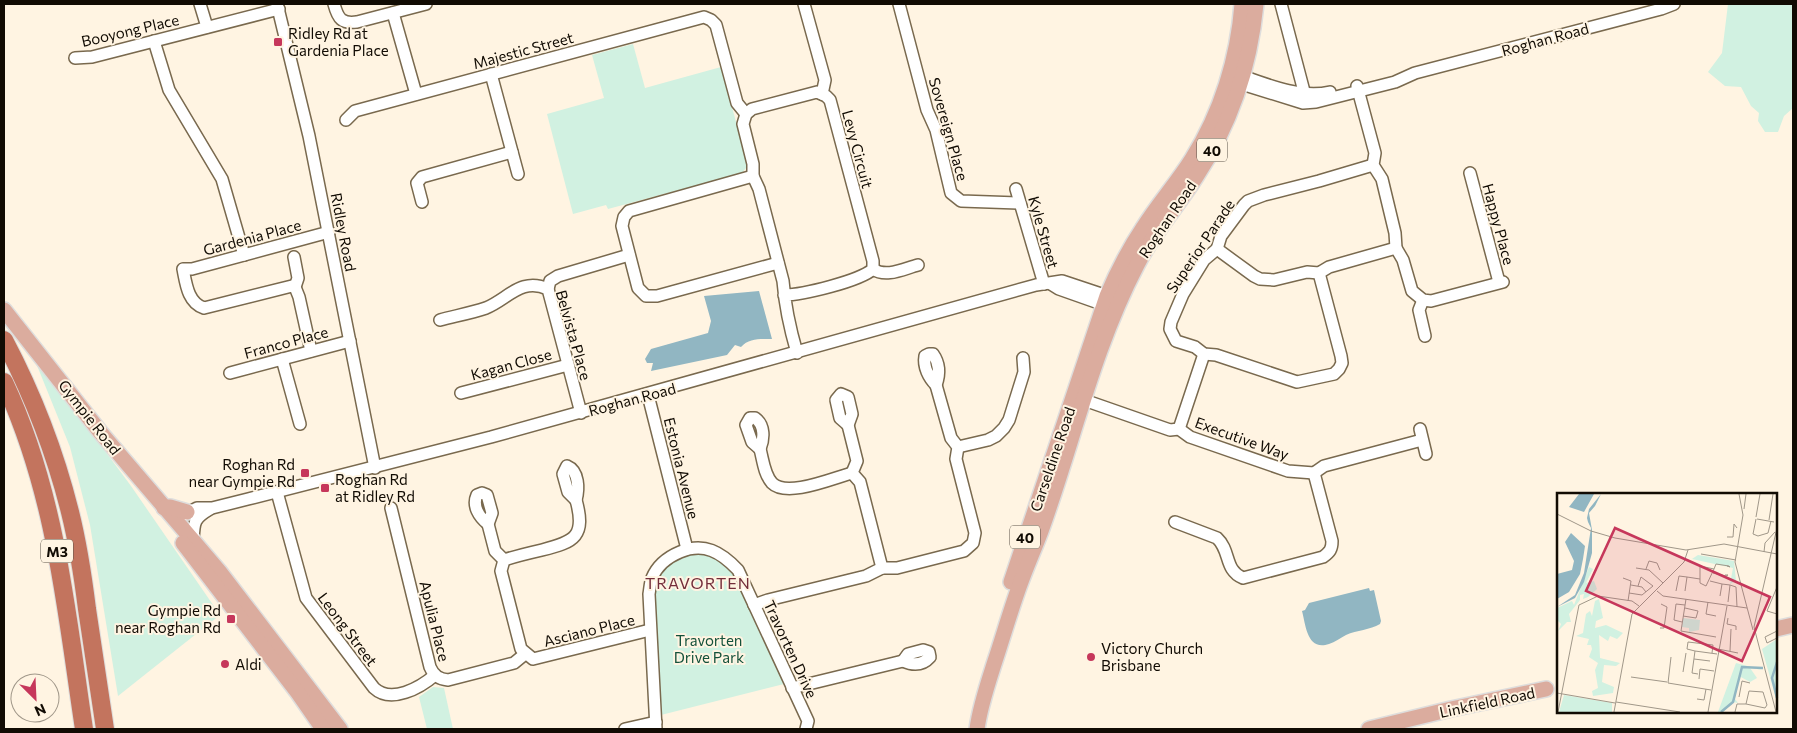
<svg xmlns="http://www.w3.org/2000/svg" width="1797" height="733" font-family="Commissioner,sans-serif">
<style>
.green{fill:#d1f1e1}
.water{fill:#91b6c2}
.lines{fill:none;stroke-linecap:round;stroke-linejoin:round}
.minor-casing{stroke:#79694e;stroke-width:14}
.major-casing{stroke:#dedddc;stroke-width:18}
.highway-casing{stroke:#dedddc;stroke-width:20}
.minor{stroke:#fff;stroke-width:11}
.major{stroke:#dbac9e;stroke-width:15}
.highway{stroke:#c3745e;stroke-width:18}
.poi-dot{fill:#c6375b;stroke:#fff4e2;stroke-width:2}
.labels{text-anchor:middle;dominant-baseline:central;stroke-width:4;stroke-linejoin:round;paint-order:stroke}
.shield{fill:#fff4e2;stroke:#585146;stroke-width:1}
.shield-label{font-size:14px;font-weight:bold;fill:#110b03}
.street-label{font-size:15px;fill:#110b03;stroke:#fff4e2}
.poi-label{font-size:15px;fill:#110b03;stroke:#fff4e2;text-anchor:start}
.park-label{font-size:15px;fill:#14513a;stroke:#fff4e2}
.neighbourhood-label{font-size:16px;letter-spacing:1px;fill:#732d3a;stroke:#fff4e2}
.inset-river{fill:none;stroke:#91b6c2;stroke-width:2.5}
.inset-road{fill:none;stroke:#a09789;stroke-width:1}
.view{fill:#c6375b;fill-opacity:0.15;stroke:#c6375b;stroke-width:2.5}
.inset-edge{fill:none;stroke:#110b03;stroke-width:2.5}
</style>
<rect width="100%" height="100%" fill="#fff4e2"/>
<!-- green -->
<g class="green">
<path d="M1728,4H1793V108L1784,116L1778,132H1765L1758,121L1759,113L1751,106L1741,87L1725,86L1708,72L1722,53Z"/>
<path d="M633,44L645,88L721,67L747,162L746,168L742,173L608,209L606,205L573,214L547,114L604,98L592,55Z"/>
<path d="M39,362L131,486L220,615L118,696L90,525L70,447L36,363Z"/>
<path d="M695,553L716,558L733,574L784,684L661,715L654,592C661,566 671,560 695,553Z"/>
<path d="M433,687L444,688L453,729H427L419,697Z"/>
</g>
<!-- water -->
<g class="water">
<path d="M759,291L772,339C760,339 749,338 741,347L735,345L727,355L651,371L653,363H647L645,359L651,349L708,333L711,321L704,296Z"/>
<path d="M1369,588L1370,591L1374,590L1381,621L1380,624C1370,630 1357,630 1346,635C1340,638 1335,642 1329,644C1307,651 1306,626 1302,611L1305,610L1309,603Z"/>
</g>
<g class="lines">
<defs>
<g id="minor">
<path d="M200,4L207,27"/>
<path d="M277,4L309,136L375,468"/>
<path d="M334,4C338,19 342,24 357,22L426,4"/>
<path d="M804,4L825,80L822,94"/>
<path d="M899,4L927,110L936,130L951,193L961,201L1020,203"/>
<path d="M1281,4L1306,99"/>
<path d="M393,13L416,94"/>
<path d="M154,41L169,90L222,179L244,255"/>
<path d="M75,58L92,57L279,9"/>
<path d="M491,74L518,174"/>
<path d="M1237,74C1265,84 1300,99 1330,92"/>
<path d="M1232,81L1303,103L1316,102L1395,82L1415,73L1661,9L1674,4"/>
<path d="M1357,86L1375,153L1373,165L1382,179L1395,233L1396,248L1403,260L1412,291L1423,300L1431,301L1503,282"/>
<path d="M346,120L355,111L704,17L711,20L716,25L737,103L746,114"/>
<path d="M1470,173L1499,282"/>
<path d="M753,176L629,211L624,217L622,226L638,288L646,296H657L778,263"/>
<path d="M1016,189L1044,284"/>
<path d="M422,202L417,183L422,177L512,152"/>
<path d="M1217,249L1254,276L1260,279L1274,280L1307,272L1319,273L1329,267L1396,248"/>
<path d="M294,257L298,278L295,287"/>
<path d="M873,269C886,278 903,269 918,265"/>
<path d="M1319,273L1341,356L1342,363L1339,369L1334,374L1297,382L1216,355L1204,354L1195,347L1176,341L1170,329L1171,322L1183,294L1204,260L1217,249L1221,236L1244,205L1248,201L1264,195L1319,181L1373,165"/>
<path d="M1051,284L1059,289L1110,307"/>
<path d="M548,289L550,281L558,276L629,255"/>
<path d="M784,295C802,295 860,281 873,269V261L830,100L826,96L817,92L752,109L746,114L743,124L753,164V176L759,189L783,281C785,306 790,329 797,353"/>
<path d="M1423,300L1419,310L1425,336"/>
<path d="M440,320C455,316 471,313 486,308C508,299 521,277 548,289L581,413"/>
<path d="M311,351L299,297L295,287L292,286L204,308C188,303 186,284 183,269H192L329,232"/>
<path d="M929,354H933C940,364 940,374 936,385C929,378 923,367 925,356Z"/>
<path d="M282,359L300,424"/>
<path d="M230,373L350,341"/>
<path d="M461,393L568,365"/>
<path d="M841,394L848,397L852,414L848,425L840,418L836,400Z"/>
<path d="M648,395L687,549"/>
<path d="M1084,400L1170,430L1179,429L1190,437L1288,471L1314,473L1324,466L1422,440"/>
<path d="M750,418H755C765,425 764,439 760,449L752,442L746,425Z"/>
<path d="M1179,429L1204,354"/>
<path d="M1420,429L1426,454"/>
<path d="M958,447L988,440L996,436L1004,428L1009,420L1024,372L1023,358"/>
<path d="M760,449C763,460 764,474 772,483C787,498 833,478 852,473"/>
<path d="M567,466C579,471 579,489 576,500L568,492L563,474Z"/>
<path d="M277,492L306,598L374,688C391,704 420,688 435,675"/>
<path d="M482,493L487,495L492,513L488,524C479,517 472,506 477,495Z"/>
<path d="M391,508L430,667C434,676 439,679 448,680L514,663L525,654"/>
<path d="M182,516L197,508H212L248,499L491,437L1036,285L1062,281L1113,298"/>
<path d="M1175,522L1217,538C1231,551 1224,570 1243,578L1323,557C1330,552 1332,549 1332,541L1314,473"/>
<path d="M488,524L495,551L504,560L501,571L521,649L533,659L650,630"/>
<path d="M193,542C194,522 193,519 210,509"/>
<path d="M504,560C516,556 529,553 542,550C575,542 586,536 576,500"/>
<path d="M882,568H897L956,553L964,551L973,543L975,533L956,459L958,447L951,438L936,385"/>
<path d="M754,605L768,600L866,576L882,568L860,482L852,473L857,461L848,425"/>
<path d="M923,650L929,652L930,657C922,666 912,665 903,661L908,654Z"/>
<path d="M792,688L903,661"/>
<path d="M625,729L656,722"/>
<path d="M656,729L649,594C650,589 650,583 652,578C657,566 668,557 680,552C704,542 721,552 738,570L808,721L806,729"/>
</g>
<g id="major">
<path d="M4,310L101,433L219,571L340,729"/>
<path d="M164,508L170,507L187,512"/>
<path d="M183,543L298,693L323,729"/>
<path d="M1011,582L1107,296C1117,272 1129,249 1143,228C1158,204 1177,183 1192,159C1221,113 1238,58 1242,4"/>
<path d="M1776,629L1793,625"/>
<path d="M977,729C980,706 988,683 995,661C1004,634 1012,605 1022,579C1028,563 1035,547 1041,531C1073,443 1093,349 1137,265C1153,233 1177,207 1196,177C1231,124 1250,66 1256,4"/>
<path d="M1369,729L1451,709L1546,689"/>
</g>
<g id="highway">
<path d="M4,340C33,395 55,452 70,512C78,544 83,577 87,609C93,649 99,689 105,729"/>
<path d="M4,382C56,493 66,610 84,729"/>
</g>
</defs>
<!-- minor casing -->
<use href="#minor" class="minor-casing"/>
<!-- major casing -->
<use href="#major" class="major-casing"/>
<!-- highway casing -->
<use href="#highway" class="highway-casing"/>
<!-- minor -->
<use href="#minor" class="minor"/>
<!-- major -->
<use href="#major" class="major"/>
<!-- highway -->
<use href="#highway" class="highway"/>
</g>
<!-- markers -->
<g class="poi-dot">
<rect x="273" y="37" width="10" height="10" rx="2.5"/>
<rect x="300" y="468" width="10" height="10" rx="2.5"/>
<rect x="320" y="483" width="10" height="10" rx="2.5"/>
<rect x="226" y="614" width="10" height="10" rx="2.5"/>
<circle cx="1091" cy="657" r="5"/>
<circle cx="225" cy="664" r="5"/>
</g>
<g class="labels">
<!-- shield labels -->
<g class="shield">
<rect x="1197" y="138.5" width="30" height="23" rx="4"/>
<rect x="1010" y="525.5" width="30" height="23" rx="4"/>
<rect x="41" y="539.5" width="32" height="23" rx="4"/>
</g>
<g class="shield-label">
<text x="1212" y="150">40</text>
<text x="1025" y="537">40</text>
<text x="57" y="551">M3</text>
</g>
<!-- street labels -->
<g class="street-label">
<text transform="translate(130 30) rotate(-13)">Booyong Place</text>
<text transform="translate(1545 39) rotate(-15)">Roghan Road</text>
<text transform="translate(523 50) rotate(-15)">Majestic Street</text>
<text transform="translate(949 129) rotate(74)">Sovereign Place</text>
<text transform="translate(858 149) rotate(75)">Levy Circuit</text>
<text transform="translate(1167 219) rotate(-56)">Roghan Road</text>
<text transform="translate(1499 224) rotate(75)">Happy Place</text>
<text transform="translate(344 232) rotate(79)">Ridley Road</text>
<text transform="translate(1044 232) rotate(74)">Kyle Street</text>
<text transform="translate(252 237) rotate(-15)">Gardenia Place</text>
<text transform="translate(1200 246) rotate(-56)">Superior Parade</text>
<text transform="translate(574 335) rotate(74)">Belvista Place</text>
<text transform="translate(286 342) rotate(-15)">Franco Place</text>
<text transform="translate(511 364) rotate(-15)">Kagan Close</text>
<text transform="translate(632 399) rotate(-15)">Roghan Road</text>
<text transform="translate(90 417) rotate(52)">Gympie Road</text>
<text transform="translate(1242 438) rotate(20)">Executive Way</text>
<text transform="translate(1052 459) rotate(-71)">Carseldine Road</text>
<text transform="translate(682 468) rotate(76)">Estonia Avenue</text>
<text transform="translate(435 621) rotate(76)">Apulia Place</text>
<text transform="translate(348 629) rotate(53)">Leong Street</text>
<text transform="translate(589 630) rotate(-14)">Asciano Place</text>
<text transform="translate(791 649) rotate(65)">Travorten Drive</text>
<text transform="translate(1487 702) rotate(-12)">Linkfield Road</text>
</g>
<!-- poi labels -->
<g class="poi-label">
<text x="288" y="33">Ridley Rd at<tspan x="288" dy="17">Gardenia Place</tspan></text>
<text x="295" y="464" text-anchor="end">Roghan Rd<tspan x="295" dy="17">near Gympie Rd</tspan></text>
<text x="335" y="479">Roghan Rd<tspan x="335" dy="17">at Ridley Rd</tspan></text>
<text x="221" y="610" text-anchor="end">Gympie Rd<tspan x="221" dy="17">near Roghan Rd</tspan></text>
<text x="1101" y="648">Victory Church<tspan x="1101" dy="17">Brisbane</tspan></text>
<text x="235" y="664">Aldi</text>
</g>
<!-- park labels -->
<g class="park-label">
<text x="709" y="640">Travorten<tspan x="709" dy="17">Drive Park</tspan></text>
</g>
<!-- neighbourhood labels -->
<g class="neighbourhood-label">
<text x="698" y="582">TRAVORTEN</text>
</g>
</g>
<!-- overview -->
<g transform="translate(1557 493)">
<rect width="220" height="220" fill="#fff4e2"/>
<path d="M141,62L177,68L179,88L173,91L176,75L135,66ZM32,74L36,76L29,90L37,88L40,96L31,104L26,106L27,101L23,102V107L12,121L14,129H10L1,138L4,131L0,127V115L15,108L17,112ZM42,106L46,125L39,128L38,135L49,132L66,140L60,146L53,143L51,148L42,142L43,165L63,170L59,173L47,172L45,189L57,194L56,200L36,203L35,198L41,195L38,177L41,170L32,164L35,156L34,152H30L32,146L19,143L26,140L29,121L33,118L35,123L38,108ZM126,125L143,127L142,137L132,139V135L125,134ZM220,146L219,189L220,209L205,156ZM179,170L206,177L193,175L200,185L193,189L182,183L178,206L181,210L176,209L166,219H161ZM7,202L55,210V219H2Z" fill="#d1f1e1"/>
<path d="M22,1H37L27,19L12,14ZM44,1L38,13L32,20L35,37V60L27,89L18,105L0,114L18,102L27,80L34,35L31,29L30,25L32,16ZM14,40L28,53L26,66L23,81L12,99L0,106V81L15,77L17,68L8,49Z" fill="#91b6c2"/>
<path class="inset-river" d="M220,169L215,185L220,205M164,219L176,209L185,174L206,175"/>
<path class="inset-road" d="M182,1L186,22L178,69L196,137M187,16L189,1M0,21L34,38L58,45L129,57L167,51L220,61M199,24L203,1M199,26L196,41L201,43L211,40L214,28M200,26L217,29M212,27L216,1M170,44H176L177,31L180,35M207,59L208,50L218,39M144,61L179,67M143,73L157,76L149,93L143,90ZM79,75L92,77L106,90M89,76L92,68L100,70L103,77M157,76L159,71L172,73L173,74L170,73M156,80L169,83L171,82H168M66,85L74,88L71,108M153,88L165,91L163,103M165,91L173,92L171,109M74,92L85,94L89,99M173,92L179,94L180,114M220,94L210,118L220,121M100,98L106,103L190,115M119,98L122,83L130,84M128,98L130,84L143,86M72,100L85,102L96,93L84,84L81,93M129,106L124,138L159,144M151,109L149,121L159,123M126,123L139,125L141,118L128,115M171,125L170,131L179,133V137M125,129L117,127L119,111L128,112M103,135H107L110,114L104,111M220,138L208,144L210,150L220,145M161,156L181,160M138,158L135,180L141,181M173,158L174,136M155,160L156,152L131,149L130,156L138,158L160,161M114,164L111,190L154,197M137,166L153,168M126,179L129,160M74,184L110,189M142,186L143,176L157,178M0,200L58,210M182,204L185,188L193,190M140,206L147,207L149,196M59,209L123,219M1,219L22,112L41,103L75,108L82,113M57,219L75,121L127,69L131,57M151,219L170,113M178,219L180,211H189L192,198L206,199L210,212L208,215L189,211M219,219L197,134L220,35"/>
<path class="view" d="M58,35L213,104L185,168L29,98Z"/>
<rect width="220" height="220" class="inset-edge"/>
</g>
<!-- border -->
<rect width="1797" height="733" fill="none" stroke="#110b03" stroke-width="10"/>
<!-- north arrow -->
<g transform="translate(35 698) rotate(156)"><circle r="24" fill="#fff4e2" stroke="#a09789"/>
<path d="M0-4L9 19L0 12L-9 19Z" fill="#c6375b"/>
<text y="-8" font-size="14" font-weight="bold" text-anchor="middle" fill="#110b03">N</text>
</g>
</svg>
